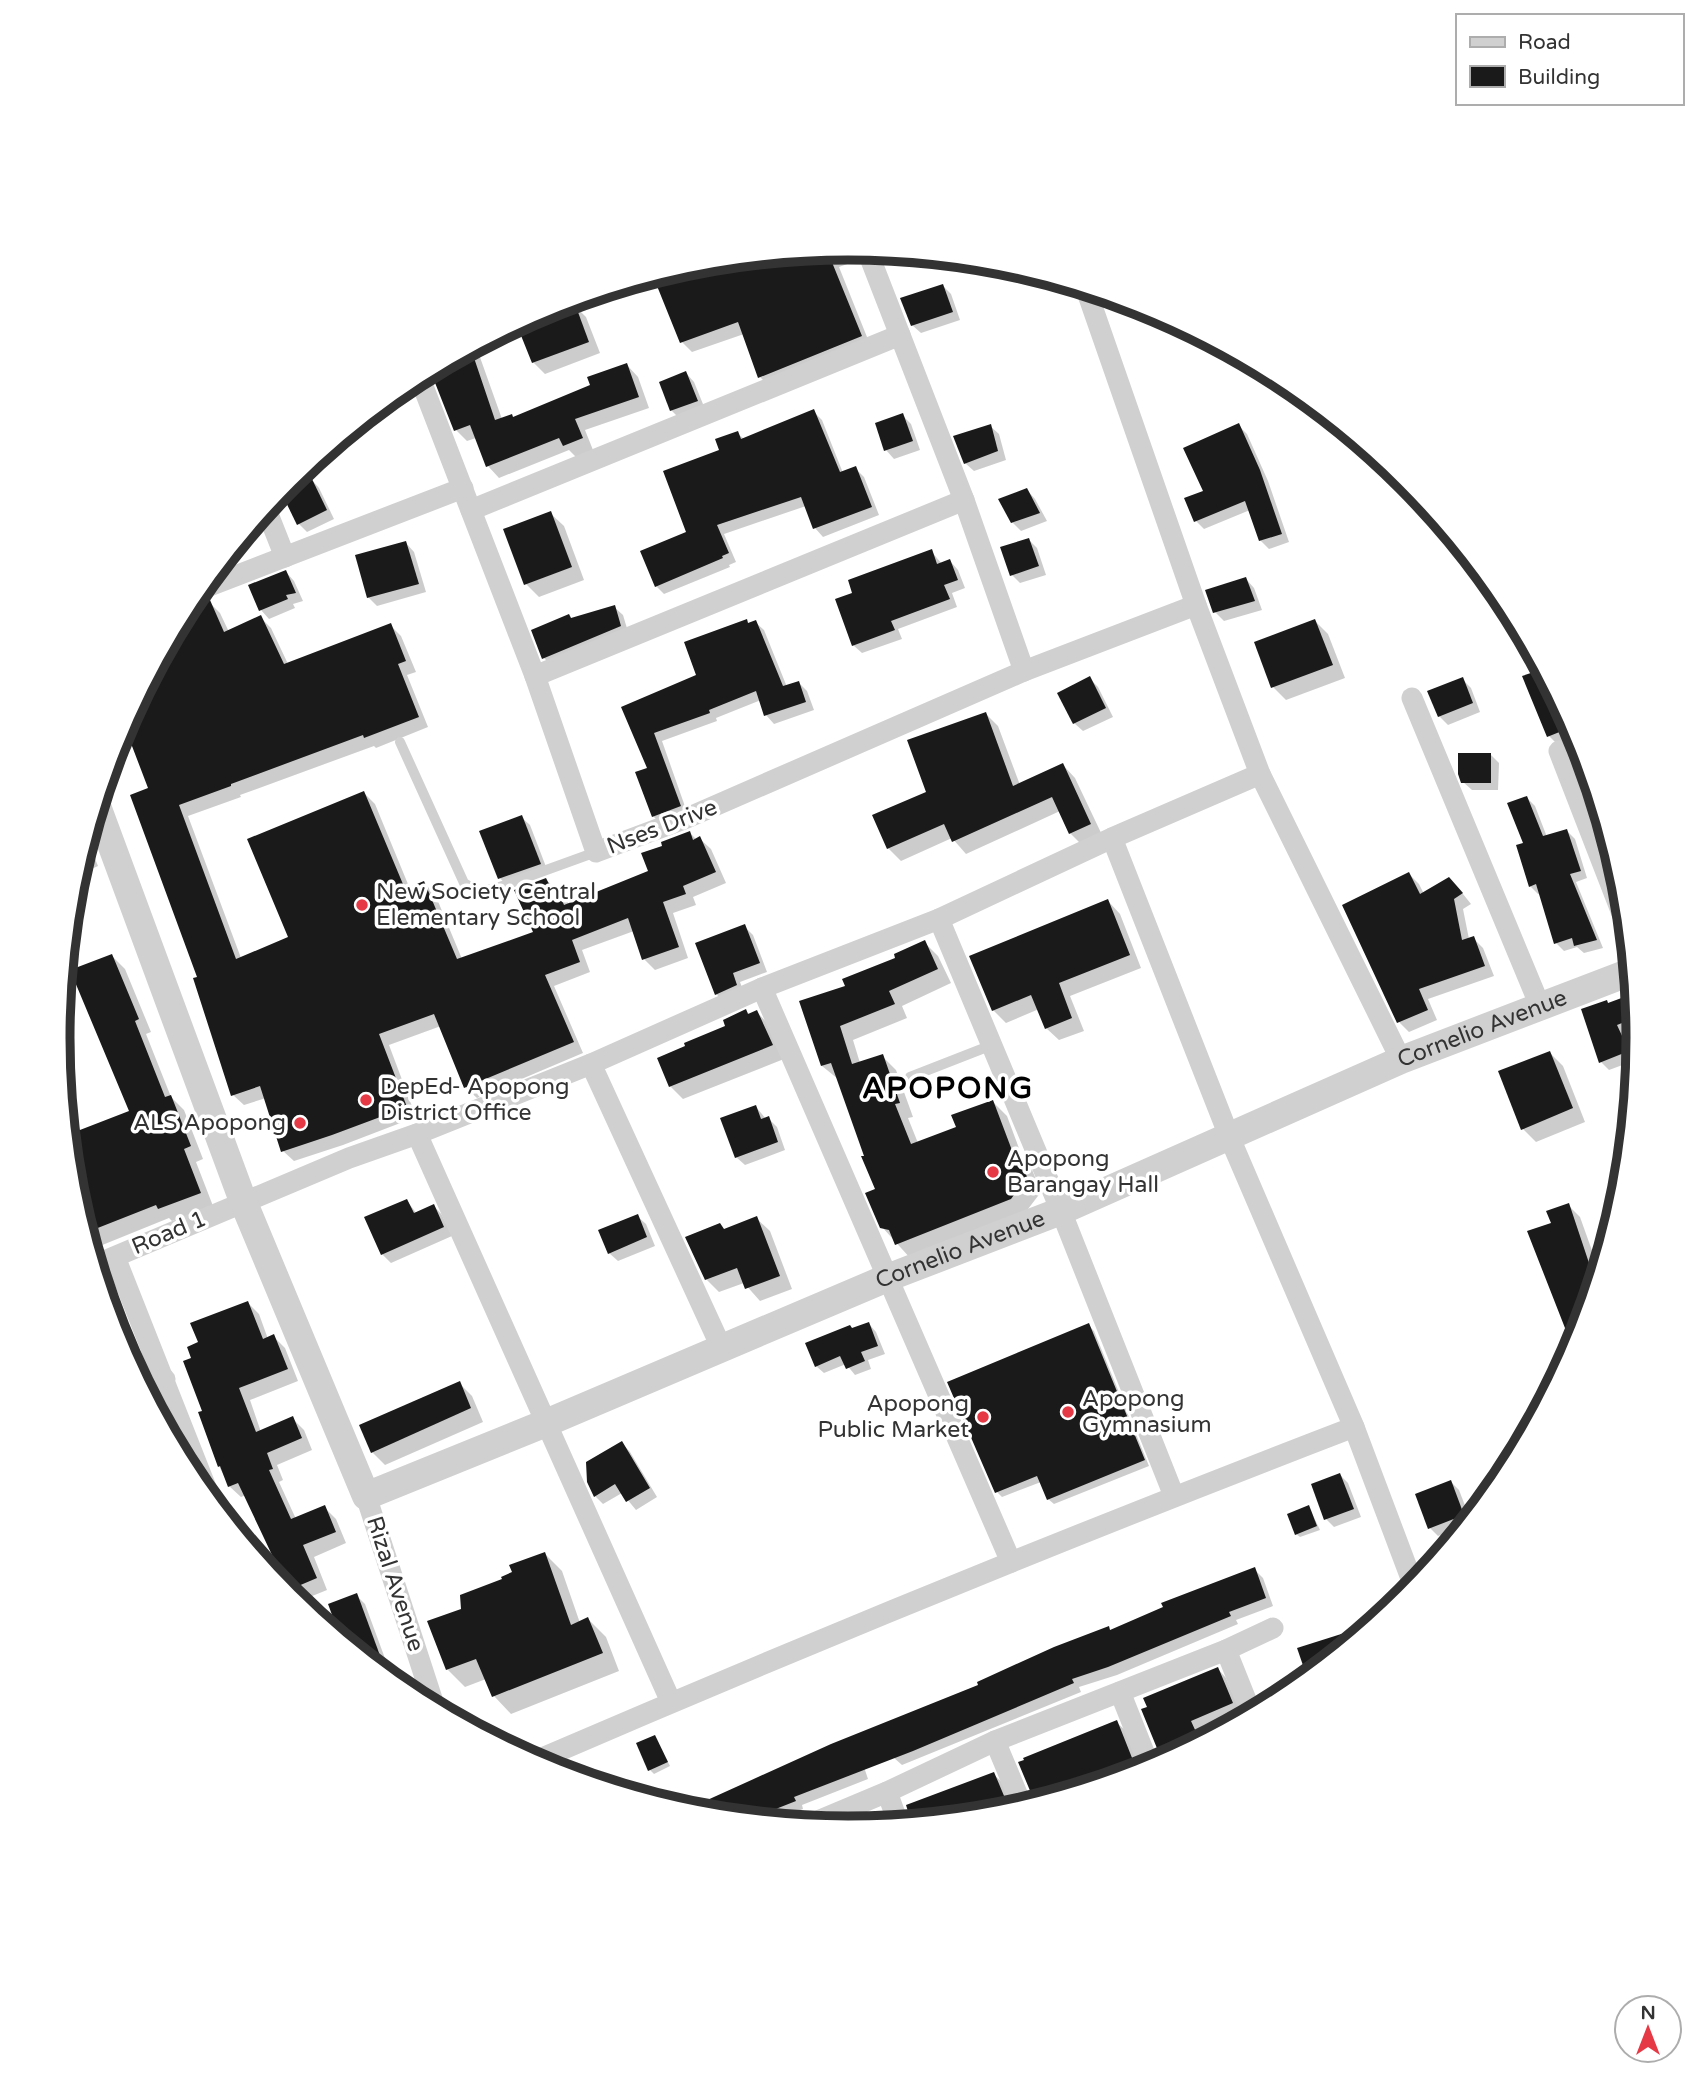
<svg xmlns="http://www.w3.org/2000/svg" width="1697" height="2078" font-family="'Varela Round',sans-serif">
<style>
.shadow{fill:#0003}
.building{fill:#1a1a1a}
.lines{fill:none;stroke-linecap:round;stroke-linejoin:round}
.service{stroke:#d0d0d0;stroke-width:10}
.minor{stroke:#d0d0d0;stroke-width:21}
.tertiary{stroke:#d0d0d0;stroke-width:28}
.poi-dot{fill:#e63946;stroke:#fff;stroke-width:2.5}
.labels{text-anchor:middle;dominant-baseline:central;stroke-width:7;stroke-linejoin:round;paint-order:stroke}
.street-label{font-size:23px;fill:#333;stroke:#fff}
.poi-label{font-size:23px;fill:#333;stroke:#fff;text-anchor:start}
.district-label{font-size:30px;font-weight:bold;letter-spacing:2px;fill:#000;stroke:#fff}
.rim{fill:none;stroke:#333;stroke-width:9}
</style>
<rect width="100%" height="100%" fill="#fff"/>
<!-- shadow -->
<g class="shadow">
<path d="M844,249L850,263L839,267L871,347L770,387L760,377L744,334L692,352L682,342L655,275L695,263Z"/>
<path d="M943,286L951,294L960,320L921,333L912,325Z"/>
<path d="M561,304L563,310L575,306L586,317L600,353L545,374L533,362L518,323L546,308Z"/>
<path d="M476,346L502,419L513,418L592,386L627,365L638,377L649,408L585,430L593,450L576,457L569,450L499,478L488,466L476,438L467,441L456,430L431,370Z"/>
<path d="M686,373L694,382L705,409L680,419L671,410Z"/>
<path d="M813,411L822,420L843,473L855,468L864,477L879,515L823,537L815,528L806,506L724,534L736,562L729,565L730,567L664,594L656,586L688,533L721,451L737,433L744,439Z"/>
<path d="M902,415L911,424L920,450L894,459L886,450Z"/>
<path d="M1238,425L1247,434L1268,481L1289,542L1269,549L1260,540L1250,510L1204,529L1196,521L1205,492Z"/>
<path d="M990,426L999,434L1006,460L974,471L965,463Z"/>
<path d="M311,479L319,488L334,519L307,532L299,524Z"/>
<path d="M1027,490L1035,499L1047,521L1021,531L1012,522Z"/>
<path d="M550,513L564,526L584,580L539,597L526,584Z"/>
<path d="M1029,540L1037,548L1046,575L1020,583L1012,575Z"/>
<path d="M406,543L414,552L426,592L377,606L368,597Z"/>
<path d="M931,551L942,564L950,561L958,570L965,588L952,593L957,607L898,629L902,639L862,653L853,645L854,594Z"/>
<path d="M286,572L294,581L303,601L293,604L295,608L269,619L261,610Z"/>
<path d="M1246,579L1254,588L1262,610L1224,621L1215,612Z"/>
<path d="M209,602L220,613L229,632L260,617L271,628L288,664L390,625L401,636L416,672L407,675L428,727L376,748L374,746L240,795L241,797L188,816L241,958L290,938L364,793L375,804L410,889L424,883L435,894L462,959L535,933L546,880L565,897L569,905L650,872L664,847L690,833L697,840L700,839L711,849L726,883L693,897L696,905L673,913L688,958L655,970L644,959L634,931L582,950L590,972L554,986L583,1053L477,1098L466,1088L441,1026L389,1045L416,1117L343,1145L294,1161L283,1151L266,1098L244,1105L233,1095L199,978L150,789L125,723L186,608Z"/>
<path d="M614,607L623,615L629,635L552,666L544,658L572,619Z"/>
<path d="M1315,621L1328,634L1345,678L1286,700L1273,687Z"/>
<path d="M755,622L764,630L787,687L799,683L807,691L814,710L774,724L766,715L761,700L716,718L717,721L662,741L688,815L662,825L653,816L649,769L623,708L698,676L749,624Z"/>
<path d="M1544,671L1569,718L1567,719L1574,737L1557,744L1549,736L1525,677Z"/>
<path d="M1090,679L1098,687L1113,717L1083,731L1074,723Z"/>
<path d="M1462,679L1471,688L1480,712L1448,725L1439,716Z"/>
<path d="M986,714L998,726L1020,785L1063,765L1075,778L1103,837L1083,846L1070,833L1060,811L966,854L952,838L901,861L888,848Z"/>
<path d="M1490,754L1499,763L1498,790H1472L1463,782Z"/>
<path d="M1527,798L1535,806L1547,837L1567,831L1575,839L1587,878L1576,882L1603,948L1584,953L1577,947L1564,951L1556,943L1541,893L1538,894L1530,886L1525,844Z"/>
<path d="M521,817L530,825L548,872L508,887L500,878Z"/>
<path d="M87,839L98,866L76,876Z"/>
<path d="M1409,874L1419,884L1424,894L1459,889L1471,904L1463,909L1469,939L1473,938L1483,948L1494,976L1428,999L1437,1020L1409,1032L1399,1022Z"/>
<path d="M1108,901L1120,914L1141,968L1070,996L1084,1031L1059,1040L1046,1028L1039,1009L1006,1023L993,1010Z"/>
<path d="M744,926L753,935L767,972L740,982L744,993L725,1002L716,994Z"/>
<path d="M924,942L938,956L951,983L902,1006L907,1018L853,1040L860,1063L882,1056L896,1070L913,1117L908,1118L918,1143L959,1128L993,1102L1007,1116L1023,1159L1031,1167L1041,1192L1025,1213L911,1259L882,1227L877,1190L838,1079L822,1066L847,987Z"/>
<path d="M112,956L125,969L151,1032L146,1034L171,1097L184,1110L203,1159L196,1162L213,1206L172,1221L169,1218L90,1250L73,1193L67,1136L131,1112Z"/>
<path d="M1635,995L1639,1039V1044L1630,1047L1636,1060L1609,1070L1601,1062L1609,1004Z"/>
<path d="M746,1011L750,1015L757,1012L770,1026L784,1059L683,1099L670,1086Z"/>
<path d="M1550,1053L1563,1066L1585,1122L1536,1142L1523,1129Z"/>
<path d="M756,1107L766,1119L768,1118L777,1127L785,1150L745,1165L736,1157Z"/>
<path d="M407,1201L417,1214L434,1206L442,1215L452,1236L391,1263L382,1254Z"/>
<path d="M1568,1205L1580,1217L1600,1273L1579,1342L1553,1224Z"/>
<path d="M637,1216L646,1224L655,1246L618,1261L609,1253Z"/>
<path d="M756,1218L770,1231L792,1289L760,1301L744,1283L719,1292L706,1279L724,1230Z"/>
<path d="M105,1294L114,1303L126,1334L117,1338Z"/>
<path d="M248,1303L259,1314L268,1339L273,1336L285,1348L298,1381L250,1400L261,1432L292,1418L304,1430L312,1450L277,1465L283,1480L279,1482L296,1519L325,1508L336,1519L346,1543L314,1557L327,1590L295,1603L281,1588L274,1555L246,1495L241,1497L229,1486L219,1466L204,1412L194,1359L200,1343Z"/>
<path d="M869,1324L876,1332L885,1354L868,1360L871,1369L855,1375L846,1364L824,1373L816,1366L852,1330Z"/>
<path d="M1088,1325L1094,1331L1149,1466L1054,1504L1048,1499L1041,1482L1002,1497L997,1492Z"/>
<path d="M459,1383L472,1396L483,1422L385,1465L372,1452Z"/>
<path d="M622,1443L630,1452L657,1497L636,1510L622,1493L603,1504L595,1496Z"/>
<path d="M1340,1475L1348,1483L1361,1517L1334,1527L1326,1519Z"/>
<path d="M1451,1482L1459,1490L1471,1521L1467,1525L1438,1536L1430,1528Z"/>
<path d="M1309,1507L1320,1530L1300,1537L1296,1534Z"/>
<path d="M545,1554L562,1571L580,1623L588,1619L606,1637L619,1671L511,1714L494,1696L486,1679L465,1687L447,1669L463,1610Z"/>
<path d="M1254,1569L1263,1578L1273,1606L1236,1620L1238,1624L1117,1675L1079,1687L1081,1692L902,1765L893,1757L980,1686L1108,1628L1112,1632Z"/>
<path d="M356,1595L365,1604L390,1672L399,1688L345,1644Z"/>
<path d="M1218,1669L1226,1678L1244,1720L1164,1763L1143,1710Z"/>
<path d="M1116,1722L1125,1730L1142,1772L1044,1802L1033,1792Z"/>
<path d="M655,1737L670,1766L654,1774L650,1770Z"/>
<path d="M858,1749L868,1779L802,1805L803,1809L773,1821L768,1817L759,1821L694,1814L681,1811L705,1800L707,1802Z"/>
<path d="M993,1774L1002,1782L1014,1811L1002,1815L920,1823Z"/>
<path d="M877,1820L883,1826L851,1830Z"/>
</g>
<!-- building -->
<g class="building">
<path d="M827,250L862,336L758,378L738,322L680,343L653,276L695,263Z"/>
<path d="M943,284L953,312L911,326L900,298Z"/>
<path d="M575,304L589,342L532,363L518,328Z"/>
<path d="M471,349L495,420L512,414L513,417L590,385L587,377L627,363L639,397L575,419L583,438L563,446L559,438L486,467L470,425L454,431L430,370Z"/>
<path d="M686,371L698,401L670,411L659,382Z"/>
<path d="M814,409L840,472L856,466L872,507L813,529L801,497L717,525L729,553L722,556L723,558L655,587L640,551L686,532L663,471L719,450L715,439L738,431L741,439Z"/>
<path d="M903,413L913,441L884,451L875,423Z"/>
<path d="M1239,423L1260,470L1282,534L1259,541L1245,501L1194,522L1184,498L1203,491L1183,448Z"/>
<path d="M991,424L998,451L964,464L953,436Z"/>
<path d="M311,477L327,510L297,525L281,492Z"/>
<path d="M1027,488L1040,513L1011,523L998,499Z"/>
<path d="M551,511L572,567L524,585L503,529Z"/>
<path d="M1029,538L1039,566L1010,576L1000,547Z"/>
<path d="M406,541L419,584L367,598L355,555Z"/>
<path d="M932,549L937,564L950,559L958,580L944,585L950,599L891,621L895,630L852,646L835,599L852,593L848,580Z"/>
<path d="M286,570L296,593L286,595L288,599L259,611L248,585Z"/>
<path d="M1246,577L1255,601L1213,613L1205,590Z"/>
<path d="M210,600L224,632L261,615L284,664L391,623L406,661L398,664L419,717L364,738L363,735L231,784V786L179,805L236,959L288,937L247,839L364,791L405,889L424,881L457,959L533,932L514,890L546,878L550,886L555,884L564,905L648,871L641,853L662,846L661,842L690,831L693,840L700,836L716,872L683,886L686,894L663,902L679,947L642,960L628,918L572,940L580,962L545,975L574,1042L464,1088L434,1014L379,1034L407,1107L332,1135L281,1152L260,1086L231,1096L193,978L197,977L130,795L148,788L124,725L188,606Z"/>
<path d="M615,605L621,626L542,659L531,630L569,614L571,618Z"/>
<path d="M747,619L748,623L756,620L783,686L799,681L806,702L764,716L756,691L709,710L710,713L654,733L681,806L652,817L635,772L647,768L621,707L696,675L684,642Z"/>
<path d="M1315,619L1333,665L1271,688L1254,642Z"/>
<path d="M1543,669L1564,709L1560,711L1567,729L1547,737L1522,676Z"/>
<path d="M1090,676L1106,708L1073,724L1057,693Z"/>
<path d="M1463,677L1473,703L1438,717L1427,691Z"/>
<path d="M986,712L1013,786L1063,763L1091,824L1069,834L1052,797L952,842L944,824L887,849L872,815L926,792L907,740Z"/>
<path d="M1458,753H1491V783H1461L1458,774Z"/>
<path d="M1527,796L1543,836L1567,829L1581,871L1570,874L1597,940L1574,946L1572,938L1554,944L1536,884L1529,887L1516,845L1523,843L1507,803Z"/>
<path d="M522,815L541,864L498,879L479,831Z"/>
<path d="M1409,872L1420,894L1449,877L1463,893L1454,899L1462,940L1474,936L1485,966L1419,989L1428,1010L1397,1023L1342,905Z"/>
<path d="M1108,899L1130,955L1059,983L1072,1018L1045,1029L1031,995L992,1011L969,956Z"/>
<path d="M745,924L760,963L733,973L737,985L715,995L695,943Z"/>
<path d="M925,940L938,969L889,991L895,1004L840,1026L852,1064L883,1054L900,1103L895,1104L911,1144L956,1127L951,1115L993,1100L1013,1153L1018,1151L1027,1177L1011,1199L895,1245L889,1230L880,1228L865,1193L875,1189L861,1156H864L831,1063L821,1066L799,1001L845,986L842,979L895,958L894,954Z"/>
<path d="M112,954L139,1019L135,1021L165,1097L171,1095L191,1146L184,1149L201,1193L158,1209L156,1205L85,1233L73,1193L67,1135L129,1111L70,970Z"/>
<path d="M1635,993L1637,1017L1617,1025L1629,1051L1599,1063L1581,1009L1607,1000L1608,1003Z"/>
<path d="M746,1009L748,1014L757,1010L773,1045L669,1087L657,1058L685,1046L684,1043L725,1026L723,1020Z"/>
<path d="M1550,1051L1573,1108L1521,1130L1498,1071Z"/>
<path d="M756,1105L761,1119L769,1116L778,1142L735,1158L720,1118Z"/>
<path d="M407,1199L414,1213L434,1204L444,1227L381,1255L364,1217Z"/>
<path d="M1569,1203L1596,1284L1579,1342L1574,1351L1527,1231L1551,1223L1546,1211Z"/>
<path d="M638,1214L647,1237L608,1254L598,1230Z"/>
<path d="M757,1216L780,1276L745,1289L737,1268L705,1280L685,1237L720,1223L724,1229Z"/>
<path d="M248,1301L263,1339L274,1334L288,1369L239,1388L256,1432L293,1416L302,1438L267,1453L273,1469L269,1470L291,1519L325,1505L336,1532L303,1545L317,1578L284,1592L277,1583L266,1557L272,1555L238,1483L228,1487L220,1466L218,1467L198,1412L202,1411L183,1361L191,1358L187,1347L198,1342L190,1323Z"/>
<path d="M869,1322L878,1346L861,1352L865,1361L846,1369L840,1356L815,1367L805,1343L850,1325L852,1328Z"/>
<path d="M1089,1323L1145,1460L1047,1500L1037,1476L995,1493L947,1382Z"/>
<path d="M460,1381L471,1408L371,1453L359,1425Z"/>
<path d="M622,1441L650,1488L626,1502L615,1484L594,1497L587,1482L586,1462Z"/>
<path d="M1340,1473L1354,1509L1324,1520L1311,1484Z"/>
<path d="M1451,1480L1464,1515L1428,1529L1415,1494Z"/>
<path d="M1309,1505L1317,1526L1295,1535L1287,1514Z"/>
<path d="M545,1552L571,1625L588,1617L603,1653L492,1697L476,1659L446,1670L427,1621L461,1609L460,1595L502,1579L501,1577L512,1572L509,1565Z"/>
<path d="M1255,1567L1266,1598L1229,1612L1231,1616L1108,1667L1072,1679L1074,1683L913,1751L794,1797L796,1801L763,1814L760,1808L738,1819L694,1814L683,1811L831,1744L978,1685L977,1682L1054,1647L1109,1626L1110,1630L1163,1607L1161,1603Z"/>
<path d="M357,1593L389,1680L342,1642L328,1604Z"/>
<path d="M1376,1623V1624L1308,1680L1297,1648Z"/>
<path d="M1218,1667L1233,1703L1191,1721L1201,1743L1163,1763L1141,1709L1147,1707L1143,1698Z"/>
<path d="M1117,1720L1138,1773L1042,1802L1037,1791L1031,1793L1018,1762L1024,1760L1023,1758Z"/>
<path d="M655,1735L668,1762L648,1771L636,1743Z"/>
<path d="M994,1772L1007,1803L999,1805L1002,1815L912,1824L906,1805Z"/>
</g>
<g class="lines">
<!-- service -->
<g class="service">
<path d="M400,742L464,883L476,890L494,889L596,852"/>
<path d="M910,1077L992,1045"/>
</g>
<!-- minor -->
<g class="minor">
<path d="M867,250L964,500L1024,671"/>
<path d="M1086,289L1196,605L1260,774L1401,1060"/>
<path d="M419,376L535,676L596,852L687,818L1024,671L1196,605"/>
<path d="M266,509L285,557"/>
<path d="M471,510L900,335"/>
<path d="M199,590L463,488"/>
<path d="M535,676L964,500"/>
<path d="M1412,698L1540,1006"/>
<path d="M1559,751L1628,929"/>
<path d="M1112,838L1229,1136L1354,1427L1415,1589"/>
<path d="M939,919L1061,1211L1174,1496"/>
<path d="M762,988L1011,1562"/>
<path d="M591,1064L722,1349"/>
<path d="M417,1134L671,1702"/>
<path d="M115,1257L213,1505"/>
<path d="M95,1265L349,1158L417,1134L591,1064L762,988L939,919L1112,838L1260,774"/>
<path d="M143,1389L165,1379"/>
<path d="M366,1496L436,1711"/>
<path d="M1226,1650L1252,1715"/>
<path d="M1120,1692L1151,1770"/>
<path d="M995,1741L1023,1808"/>
<path d="M533,1762C804,1645 1078,1533 1354,1427"/>
<path d="M887,1792L899,1825"/>
<path d="M806,1826L887,1792L995,1741L1226,1650L1273,1628"/>
</g>
<!-- tertiary -->
<path class="tertiary" id="s1" d="M97,806L243,1201L366,1496L546,1423L887,1278L1061,1211L1401,1060L1633,971"/>
</g>
<!-- markers -->
<g class="poi-dot">
<circle cx="362" cy="905" r="7"/>
<circle cx="366" cy="1100" r="7"/>
<circle cx="300" cy="1123" r="7"/>
<circle cx="993" cy="1172" r="7"/>
<circle cx="1068" cy="1412" r="7"/>
<circle cx="983" cy="1417" r="7"/>
</g>
<g class="labels">
<!-- street labels -->
<g class="street-label">
<text transform="translate(662 827) rotate(-21)">Nses Drive</text>
<text stroke="none"><textPath href="#s1" startOffset="1951">Cornelio Avenue</textPath></text>
<text transform="translate(169 1233) rotate(-23)">Road 1</text>
<text stroke="none"><textPath href="#s1" startOffset="1384">Cornelio Avenue</textPath></text>
<text transform="translate(395 1584) rotate(72)">Rizal Avenue</text>
</g>
<!-- poi labels -->
<g class="poi-label">
<text x="376" y="892">New Society Central<tspan x="376" dy="26">Elementary School</tspan></text>
<text x="380" y="1087">DepEd- Apopong<tspan x="380" dy="26">District Office</tspan></text>
<text x="286" y="1123" text-anchor="end">ALS Apopong</text>
<text x="1007" y="1159">Apopong<tspan x="1007" dy="26">Barangay Hall</tspan></text>
<text x="1082" y="1399">Apopong<tspan x="1082" dy="26">Gymnasium</tspan></text>
<text x="969" y="1404" text-anchor="end">Apopong<tspan x="969" dy="26">Public Market</tspan></text>
</g>
<!-- district labels -->
<g class="district-label">
<text x="948" y="1088">APOPONG</text>
</g>
</g>
<!-- crop -->
<path d="M0 0H1697V2078H0ZM70 1038a778 778 0 1 1 1556 0a778 778 0 1 1-1556 0Z" fill="#fff" fill-rule="evenodd"/>
<path class="rim" d="M70 1038a778 778 0 1 1 1556 0a778 778 0 1 1-1556 0Z"/>
<!-- legend -->
<rect x="1456" y="14" width="228" height="91" fill="#ffffff" stroke="#adadad" stroke-width="2"/>
<rect x="1470" y="37" width="35" height="10" fill="#d0d0d0" stroke="#adadad" stroke-width="2"/>
<text x="1518" y="49" font-size="21" fill="#333333">Road</text>
<rect x="1470" y="66" width="35" height="21" fill="#1a1a1a" stroke="#adadad" stroke-width="2"/>
<text x="1518" y="84" font-size="21" fill="#333333">Building</text>
<!-- north arrow -->
<g transform="translate(1648 2029)"><circle r="33" fill="#ffffff" stroke="#adadad" stroke-width="2"/>
<path d="M0-5L12 26L0 18L-12 26Z" fill="#e63946"/>
<text y="-10" font-size="19" font-weight="bold" text-anchor="middle" fill="#333333">N</text>
</g>
</svg>
